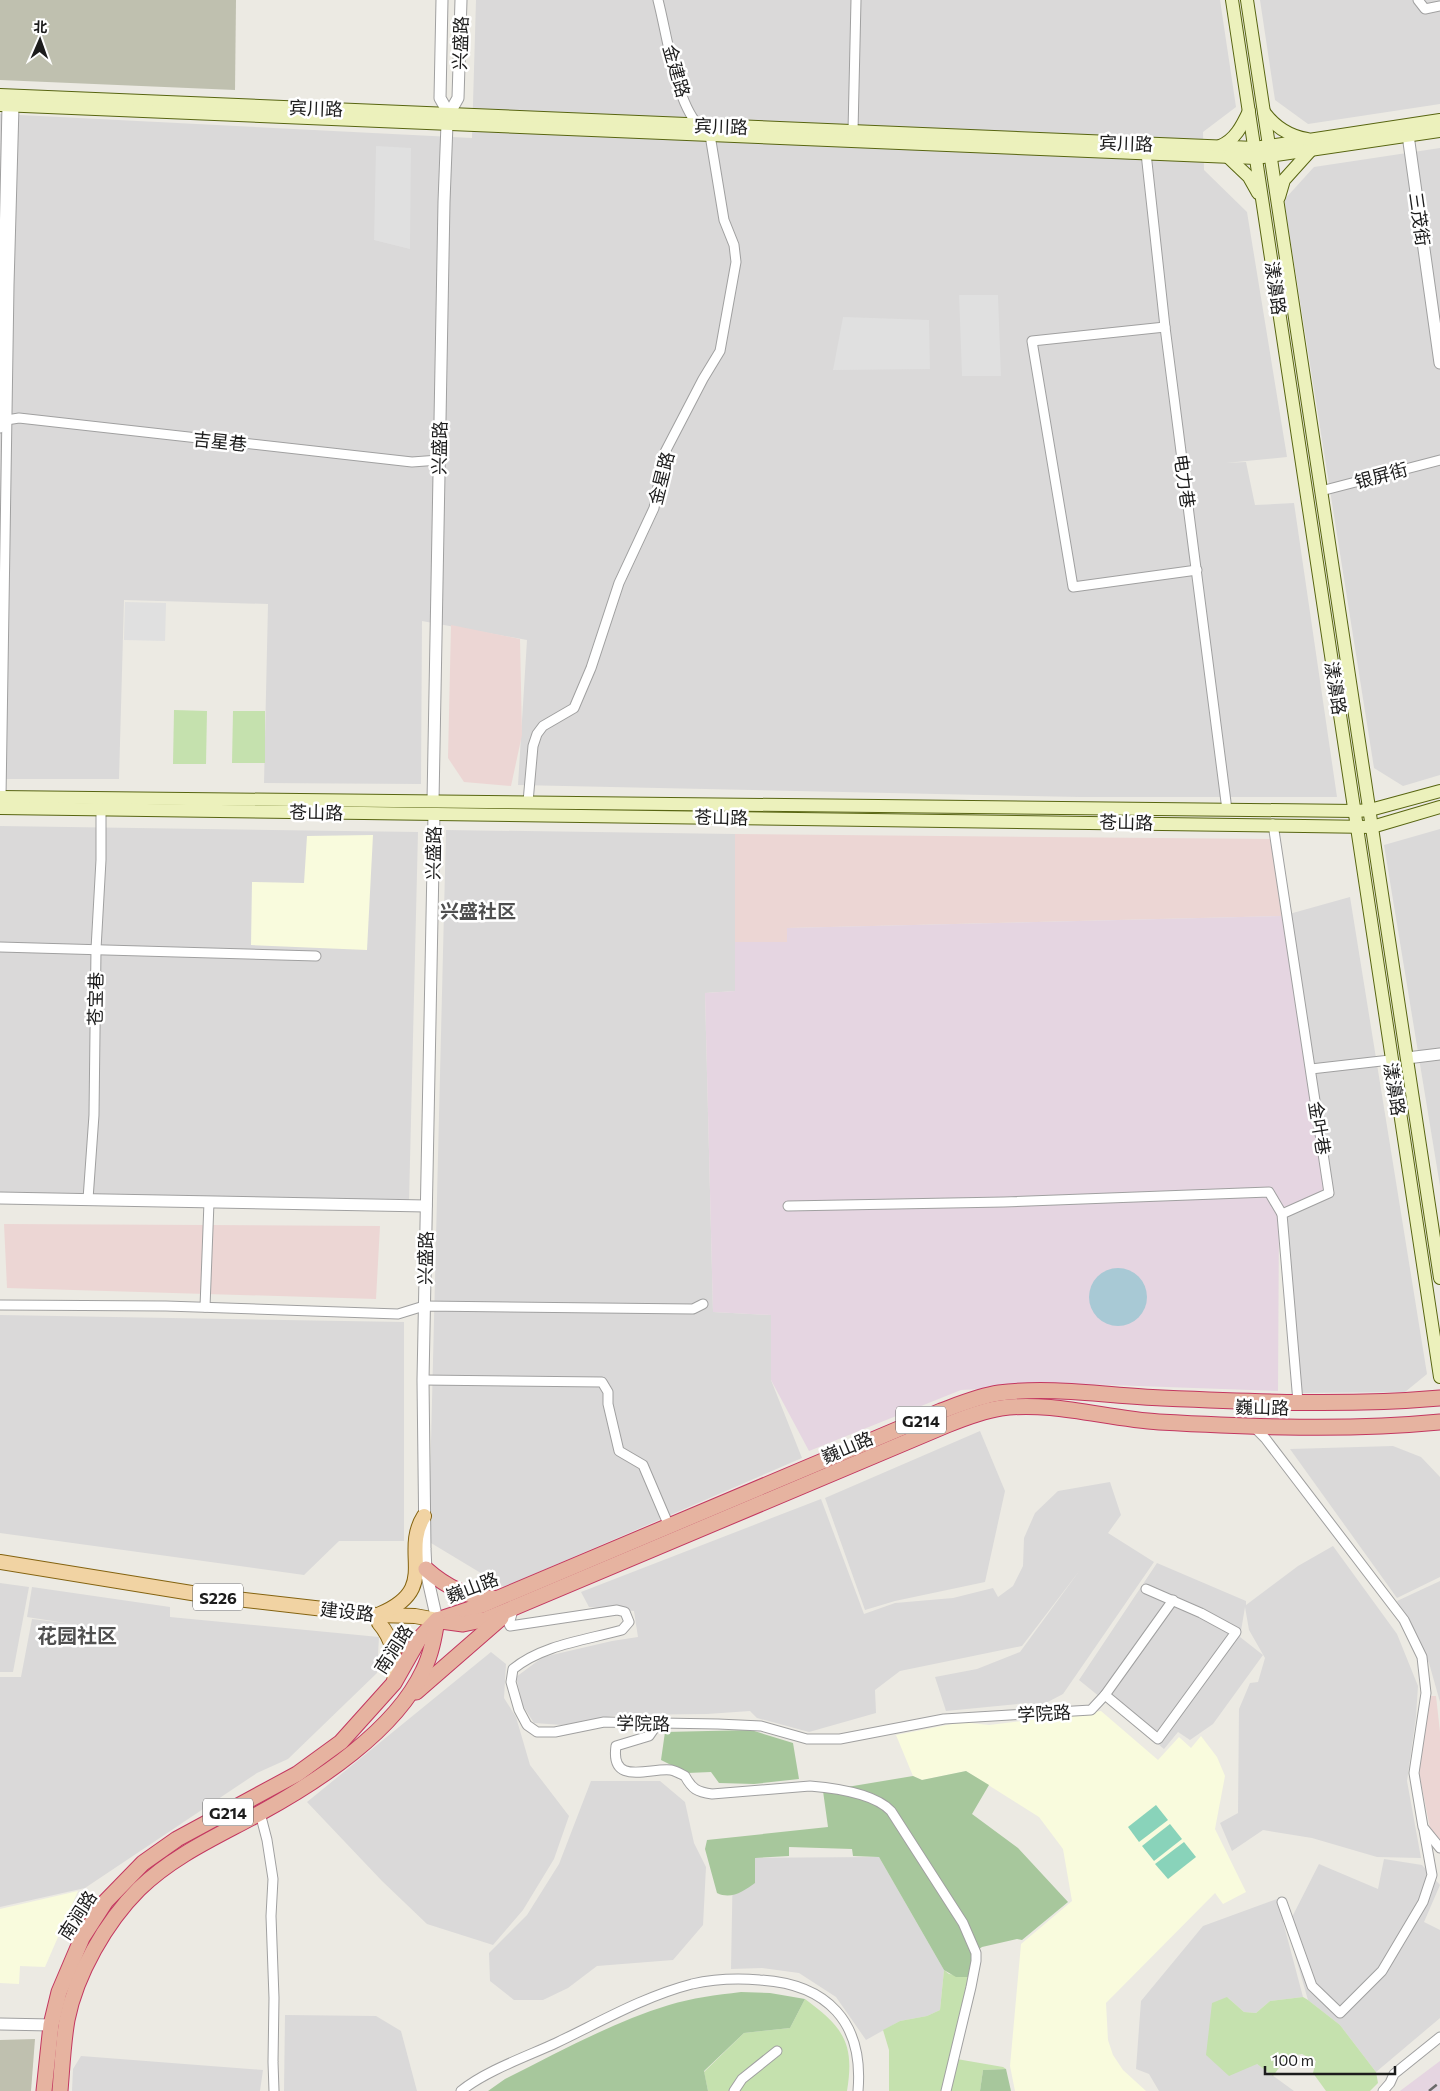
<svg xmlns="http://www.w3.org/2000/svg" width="1440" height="2091" font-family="Commissioner,'Noto Sans SC',sans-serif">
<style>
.residential{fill:#dad9d9}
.commercial{fill:#ecd6d4}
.industrial{fill:#e5d5e1}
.education{fill:#f9fbdd}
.construction{fill:#bfc0af}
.grass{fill:#c5e1ae}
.forest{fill:#a7c79c}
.pitch{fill:#89d3ba}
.parking{fill:#e0e0e0}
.water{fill:#a8c9d5}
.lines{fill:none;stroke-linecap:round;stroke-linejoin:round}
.minor-casing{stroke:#a0a0a0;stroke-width:11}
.tertiary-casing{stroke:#a0a0a0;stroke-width:13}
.secondary-casing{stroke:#586511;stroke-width:14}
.primary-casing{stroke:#846310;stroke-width:16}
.trunk-casing{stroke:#c33760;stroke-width:17}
.minor{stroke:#fff;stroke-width:9}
.tertiary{stroke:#fff;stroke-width:11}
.secondary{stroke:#ecf1bc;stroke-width:12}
.primary{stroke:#f1d3a3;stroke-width:14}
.trunk{stroke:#e6b3a0;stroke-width:15}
.rail{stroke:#6a6a6a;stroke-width:2.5;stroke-dasharray:10 10;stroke-linecap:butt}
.labels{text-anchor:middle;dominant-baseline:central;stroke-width:5;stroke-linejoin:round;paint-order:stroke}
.shield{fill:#fff;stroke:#606060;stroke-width:1}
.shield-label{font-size:16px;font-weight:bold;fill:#1c1c1c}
.street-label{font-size:18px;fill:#1c1c1c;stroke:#fff}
.neighbourhood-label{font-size:19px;font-weight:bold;fill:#4f4f4f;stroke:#fff}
.quarter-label{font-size:20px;font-weight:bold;fill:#4f4f4f;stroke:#fff}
</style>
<rect width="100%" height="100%" fill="#eceae3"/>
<!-- residential -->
<g class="residential">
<path d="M476,0H1220L1236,107L1203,132L1204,170L1247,212L1287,457L1226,463L1246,462L1255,505L1294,503L1337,797H1079L518,785L527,640L422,621L421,784L264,783L268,604L124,600L119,779H0V114L472,138Z"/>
<path d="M1260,0H1440V104L1308,124L1275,100Z"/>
<path d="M1440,148V775L1403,786L1374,768L1284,200L1314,167Z"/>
<path d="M0,826L418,832L409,1202L0,1193Z"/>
<path d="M1440,829V1186L1384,845Z"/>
<path d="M446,830L735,834V991L705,993L713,1312L771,1315V1380L802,1458L504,1587L431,1543L430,1483Z"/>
<path d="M1350,897L1427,1374L1405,1392L1301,1393L1279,1214L1323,1191L1282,916Z"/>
<path d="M0,1315L404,1322V1541H339L304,1575L0,1533Z"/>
<path d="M980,1431L1005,1491L985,1582L895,1601L865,1610L825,1498Z"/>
<path d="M1393,1446L1421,1457L1440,1477V1577L1397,1598L1290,1449Z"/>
<path d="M1110,1482L1121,1515L1108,1533L1154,1562L1063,1694L1042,1705L1027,1703L946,1711L935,1677L977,1669L1020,1652L1080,1570L1022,1646L900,1671L875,1690L876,1713L809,1732L757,1718L750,1711L707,1714L618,1715L562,1725L534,1723L523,1706L516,1677L543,1657L612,1641L638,1637L634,1611L589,1607L581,1592L821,1499L864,1614L895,1603L953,1598L993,1588L998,1597L1013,1586L1023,1566L1024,1538L1035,1513L1058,1491Z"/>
<path d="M1333,1546L1397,1634L1418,1686L1416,1717L1407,1781L1421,1858L1377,1857L1312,1838L1263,1830L1232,1851L1220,1823L1238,1813L1239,1709L1250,1683L1258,1682L1265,1658L1249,1630L1245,1607L1240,1637L1263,1655L1213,1724L1190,1740L1178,1732L1164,1749L1079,1680L1157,1563L1246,1601V1605L1298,1566Z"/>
<path d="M1440,1581V1702L1429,1663L1397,1601Z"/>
<path d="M0,1583L29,1587L13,1672H0Z"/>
<path d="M32,1587L170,1607V1617L379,1637L377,1673L288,1759L257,1773L85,1888L0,1907V1677H21L32,1619L72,1624L27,1617Z"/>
<path d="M491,1652L506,1664L504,1698L516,1717L530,1765L569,1816L554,1859L523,1910L493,1945L427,1924L382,1881L307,1802Z"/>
<path d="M591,1781H660L685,1802L694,1843L706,1867L703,1925L673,1960L597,1966L568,1988L543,2000H514L490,1981L489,1953L527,1915L559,1864Z"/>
<path d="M879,1857L944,1970L940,2010L927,2016L900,2021L866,2040L836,1997L799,1973L762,1968L731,1969L733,1858Z"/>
<path d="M1384,1859L1422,1865L1440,1885L1424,1922L1440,1930V2018L1376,2072L1340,2025L1308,2000L1287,1927L1319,1864L1378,1889Z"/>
<path d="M1277,1899L1303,1997L1270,2001L1256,2013L1244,2012L1227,1997L1257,2064L1294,2091H1159L1149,2074L1136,2069L1141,2001L1203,1926Z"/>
<path d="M285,2015L376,2016L401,2031L417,2091H284Z"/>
<path d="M81,2056L263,2070L260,2091H72L73,2069Z"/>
</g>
<!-- commercial -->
<g class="commercial">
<path d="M451,625L520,639L522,735L511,786L464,782L448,758Z"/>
<path d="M735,834L1270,839L1282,916L788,928L787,942H735Z"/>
<path d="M4,1224L380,1226L376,1299L7,1288Z"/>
<path d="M1429,1696H1436L1440,1732V1847L1431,1833L1419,1773Z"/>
</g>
<!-- industrial -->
<g class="industrial">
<path d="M1282,916L1324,1191L1279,1215L1278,1391L1081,1384L961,1390L809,1451L771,1380V1315L713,1312L705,993L735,991V942H787V928Z"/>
<path d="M1440,2061V2091H1400Z"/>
</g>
<!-- education -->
<g class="education">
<path d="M373,835L367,950L251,945L252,882L304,883L307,836Z"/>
<path d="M1101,1711L1158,1760L1179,1737L1191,1748L1201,1736L1217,1757L1225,1776L1215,1829L1246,1892L1223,1904L1215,1893L1106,2003L1108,2040L1113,2055L1123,2070L1146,2091H1015L1010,2066L1021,1944L1072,1901L1063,1849L1039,1817L966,1771L922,1780L913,1776L896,1735L962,1722L989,1725Z"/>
<path d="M78,1891L45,1967L20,1966L19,1984L0,1983V1909Z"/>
</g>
<!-- construction -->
<g class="construction">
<path d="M0,0H236L235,90L0,80Z"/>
<path d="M35,2039L31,2091H0V2040Z"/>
</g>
<!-- grass -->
<g class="grass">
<path d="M174,710L207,711L206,764H173Z"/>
<path d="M233,711H265V763H232Z"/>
<path d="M944,1970L949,1974L970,1977L951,2058L1003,2067L1006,2069L983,2070L980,2091H889V2050L883,2030L900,2021L927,2016L940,2010Z"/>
<path d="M1227,1997L1244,2012L1256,2013L1270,2001L1303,1997L1308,2000L1340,2025L1376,2072L1378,2083L1370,2091H1326L1313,2073L1316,2061L1302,2054L1287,2057L1273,2076L1257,2064L1229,2076L1206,2055L1212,2003Z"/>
<path d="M805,1999C843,2027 855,2043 847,2091H708L704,2072L744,2033L790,2028Z"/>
</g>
<!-- forest -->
<g class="forest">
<path d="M751,1730L793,1743L799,1779L754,1784L719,1783L711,1772L687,1773L661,1760L665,1732Z"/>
<path d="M966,1771L989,1785L972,1814L1018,1848L1068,1902L1022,1940L1017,1939L982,1947L972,1954L973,1966L970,1977H956L944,1970L879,1857L853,1856L852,1849L789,1847V1856L755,1858V1883C744,1891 731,1900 717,1893L705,1849L707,1840L828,1827L823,1791L913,1776L922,1780Z"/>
<path d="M741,1992L770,1993L805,1999L790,2028L744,2033L704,2071L708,2091H488L505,2079C557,2053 613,2022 669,2005C692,1998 716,1995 741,1992Z"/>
<path d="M1006,2069L1011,2091H980L983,2070Z"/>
</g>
<!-- pitch -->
<g class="pitch">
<path d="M1156,1805L1168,1820L1139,1842L1128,1827Z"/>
<path d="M1170,1824L1182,1839L1154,1861L1142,1846Z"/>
<path d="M1184,1842L1196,1857L1168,1879L1155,1864Z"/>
</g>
<!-- parking -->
<g class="parking">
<path d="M376,146L411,148L410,249L374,240Z"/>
<path d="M959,295H998L1001,376H962Z"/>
<path d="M843,317L929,320L930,369L833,370Z"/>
<path d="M125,602L166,603L165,641L124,640Z"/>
</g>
<!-- water -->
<circle class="water" cx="1118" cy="1297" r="29"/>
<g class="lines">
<defs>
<g id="minor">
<path d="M1418,0L1425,9L1440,6"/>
<path d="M853,131L856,0"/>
<path d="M1146,153L1165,327L1227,810"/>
<path d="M1165,327L1032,341L1073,587L1197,570"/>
<path d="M0,421L19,418L412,462L439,460"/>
<path d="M0,428L7,105"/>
<path d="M1321,491L1440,460"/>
<path d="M1,797L9,285L14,106"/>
<path d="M528,802L533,746L537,734L543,726L574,708L591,668L619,583L654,508L664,454L703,379L720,351L736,262L734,245L724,220L710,135C706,132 701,128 698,125C675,99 667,34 658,0"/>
<path d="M1273,824L1329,1193L1282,1214L1298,1402"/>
<path d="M0,947L316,956"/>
<path d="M1311,1069L1390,1060"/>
<path d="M88,1199L94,1115L96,949L101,860V805"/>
<path d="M788,1206L1004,1202L1269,1192L1282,1214"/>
<path d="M0,1305L166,1306L398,1314L424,1306L693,1309L703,1304"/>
<path d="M205,1307L209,1202"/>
<path d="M423,1380L602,1382L608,1392V1404L619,1451L643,1465L669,1526"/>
<path d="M1254,1427L1265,1438L1404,1620L1422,1657L1426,1693L1414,1773L1423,1827L1440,1848"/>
<path d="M514,1607L509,1624L510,1626L617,1610L625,1612L629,1622L622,1630C586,1640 542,1645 513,1669L511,1682L519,1710L527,1725L537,1732H555L604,1722L718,1724L761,1726L807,1739H840L944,1719L1091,1710L1105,1695L1173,1600"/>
<path d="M1105,1695L1158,1739L1236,1632L1201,1613L1146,1589"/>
<path d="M658,1723L649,1736L616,1746C610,1787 651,1767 671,1770C676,1771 681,1774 685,1776C692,1789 697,1792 712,1794L810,1786C834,1788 874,1793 891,1811L963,1923L976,1953V1961L971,1987L946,2091"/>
<path d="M260,1813L267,1840L273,1879L271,1916L274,1998L273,2062L274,2091"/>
<path d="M1282,1902L1312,1986L1340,2013L1382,1971L1423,1902L1432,1875L1424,1830"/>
<path d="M461,2091C485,2071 528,2056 556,2043C600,2022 645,1996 692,1984C714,1979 736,1978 760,1980C827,1984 864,2022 858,2091"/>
<path d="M734,2091L742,2079L777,2051"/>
<path d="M1383,2091L1390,2083L1394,2074L1440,2037"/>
</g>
<g id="tertiary">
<path d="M442,0L440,98L449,114"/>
<path d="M1408,135L1440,363"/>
<path d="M433,801L444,202L447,124L449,114L458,98L461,0"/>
<path d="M434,814L423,1380L425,1549L426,1571L437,1620"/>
<path d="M1407,1058L1440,1054"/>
<path d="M0,1198L426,1206"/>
<path d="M0,2024L51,2025"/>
</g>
<g id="secondary">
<path d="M1232,0C1305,458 1368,918 1440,1377"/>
<path d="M1247,0L1440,1278"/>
<path d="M0,95L1255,148L1440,120"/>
<path d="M0,105L1256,158L1440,131"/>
<path d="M1264,112C1275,127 1289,136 1307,139"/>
<path d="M1220,146C1235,140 1242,126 1249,111"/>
<path d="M1228,157L1249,177L1258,193"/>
<path d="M1279,197L1284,180L1311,150"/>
<path d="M0,797L1356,811L1370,810L1440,791"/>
<path d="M0,808L1372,827L1440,807"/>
</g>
<g id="primary">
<path d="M0,1562L210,1596L376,1615L415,1616L437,1620"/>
<path d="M380,1614C441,1588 400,1554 424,1516"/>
<path d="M379,1623C394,1640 397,1661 394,1683"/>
</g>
<g id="trunk">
<path d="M426,1569C445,1586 466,1598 493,1598"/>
<path d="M437,1620L482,1605L941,1411C960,1404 979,1396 999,1393C1052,1386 1109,1396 1162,1398C1255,1402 1348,1406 1440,1398"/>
<path d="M441,1621L463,1624L487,1619L947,1425C964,1418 982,1411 1001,1408C1053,1401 1107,1419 1159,1422C1252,1427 1347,1431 1440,1422"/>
<path d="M416,1692L501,1618"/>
<path d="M44,2091L51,2025L59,1992L82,1938L106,1901L143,1863L177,1839L297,1774L341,1742L394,1683L419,1639L437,1620"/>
<path d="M60,2091C62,2067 63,2043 67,2020C76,1974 106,1922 139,1889C174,1855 218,1836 260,1813C317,1782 395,1731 423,1671C431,1655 434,1638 437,1620"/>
</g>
</defs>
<!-- minor casing -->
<use href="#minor" class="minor-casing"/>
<!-- tertiary casing -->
<use href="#tertiary" class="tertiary-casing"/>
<!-- secondary casing -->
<use href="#secondary" class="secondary-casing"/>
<!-- primary casing -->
<use href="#primary" class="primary-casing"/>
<!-- trunk casing -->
<use href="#trunk" class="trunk-casing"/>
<!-- minor -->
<use href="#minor" class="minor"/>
<!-- tertiary -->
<use href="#tertiary" class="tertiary"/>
<!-- secondary -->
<use href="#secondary" class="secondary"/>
<!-- primary -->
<use href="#primary" class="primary"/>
<!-- trunk -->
<use href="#trunk" class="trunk"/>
<!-- rail -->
<path class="rail" d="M1429,2091L1440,2082"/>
</g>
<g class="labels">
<!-- shield labels -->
<g class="shield">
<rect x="896" y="1406.5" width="50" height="27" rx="4"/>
<rect x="193" y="1583.5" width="50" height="27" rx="4"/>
<rect x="203" y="1798.5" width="50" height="27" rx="4"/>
</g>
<g class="shield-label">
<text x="921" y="1420">G214</text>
<text x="218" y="1597">S226</text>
<text x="228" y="1812">G214</text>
</g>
<!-- street labels -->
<g class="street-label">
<text transform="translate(460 43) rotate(-88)">兴盛路</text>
<text transform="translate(677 71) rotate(74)">金建路</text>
<text transform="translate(316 108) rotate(2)">宾川路</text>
<text transform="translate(721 126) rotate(2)">宾川路</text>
<text transform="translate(1126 143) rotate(2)">宾川路</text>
<text transform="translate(1420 219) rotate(82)">三茂街</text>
<text transform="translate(1276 288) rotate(82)">漾濞路</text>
<text transform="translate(220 441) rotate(6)">吉星巷</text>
<text transform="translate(439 448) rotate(-89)">兴盛路</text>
<text transform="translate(1381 475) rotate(-15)">银屏街</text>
<text transform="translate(661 478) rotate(-76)">金星路</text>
<text transform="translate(1185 481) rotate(82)">电力巷</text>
<text transform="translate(1336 688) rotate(81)">漾濞路</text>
<text transform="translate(316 812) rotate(1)">苍山路</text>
<text transform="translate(721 817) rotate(1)">苍山路</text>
<text transform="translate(1126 822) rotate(1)">苍山路</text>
<text transform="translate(433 853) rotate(-89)">兴盛路</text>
<text transform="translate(95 999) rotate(-89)">苍宝巷</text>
<text transform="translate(1395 1089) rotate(81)">漾濞路</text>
<text transform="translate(1320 1128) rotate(81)">金叶巷</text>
<text transform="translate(425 1258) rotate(-89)">兴盛路</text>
<text transform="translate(1262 1407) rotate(1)">巍山路</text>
<text transform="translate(847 1447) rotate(-23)">巍山路</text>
<text transform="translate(472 1587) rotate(-21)">巍山路</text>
<text transform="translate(347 1611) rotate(6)">建设路</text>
<text transform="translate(393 1649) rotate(-57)">南涧路</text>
<text transform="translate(1044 1713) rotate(-3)">学院路</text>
<text transform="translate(643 1723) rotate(1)">学院路</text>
<text transform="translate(77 1915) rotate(-57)">南涧路</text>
</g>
<!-- neighbourhood labels -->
<g class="neighbourhood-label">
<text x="478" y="910">兴盛社区</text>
</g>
<!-- quarter labels -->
<g class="quarter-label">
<text x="77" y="1635">花园社区</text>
</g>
</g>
<!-- north arrow -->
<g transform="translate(40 40) rotate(2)" stroke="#ffffff" stroke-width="4" paint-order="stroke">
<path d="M0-4L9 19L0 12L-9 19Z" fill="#1c1c1c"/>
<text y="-8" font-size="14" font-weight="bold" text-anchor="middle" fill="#1c1c1c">北</text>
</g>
<!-- scale -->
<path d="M1265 2066v8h130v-8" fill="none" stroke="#1c1c1c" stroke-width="2.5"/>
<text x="1272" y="2066" font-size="15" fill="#1c1c1c" stroke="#ffffff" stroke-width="4" paint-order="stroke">100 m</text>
</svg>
